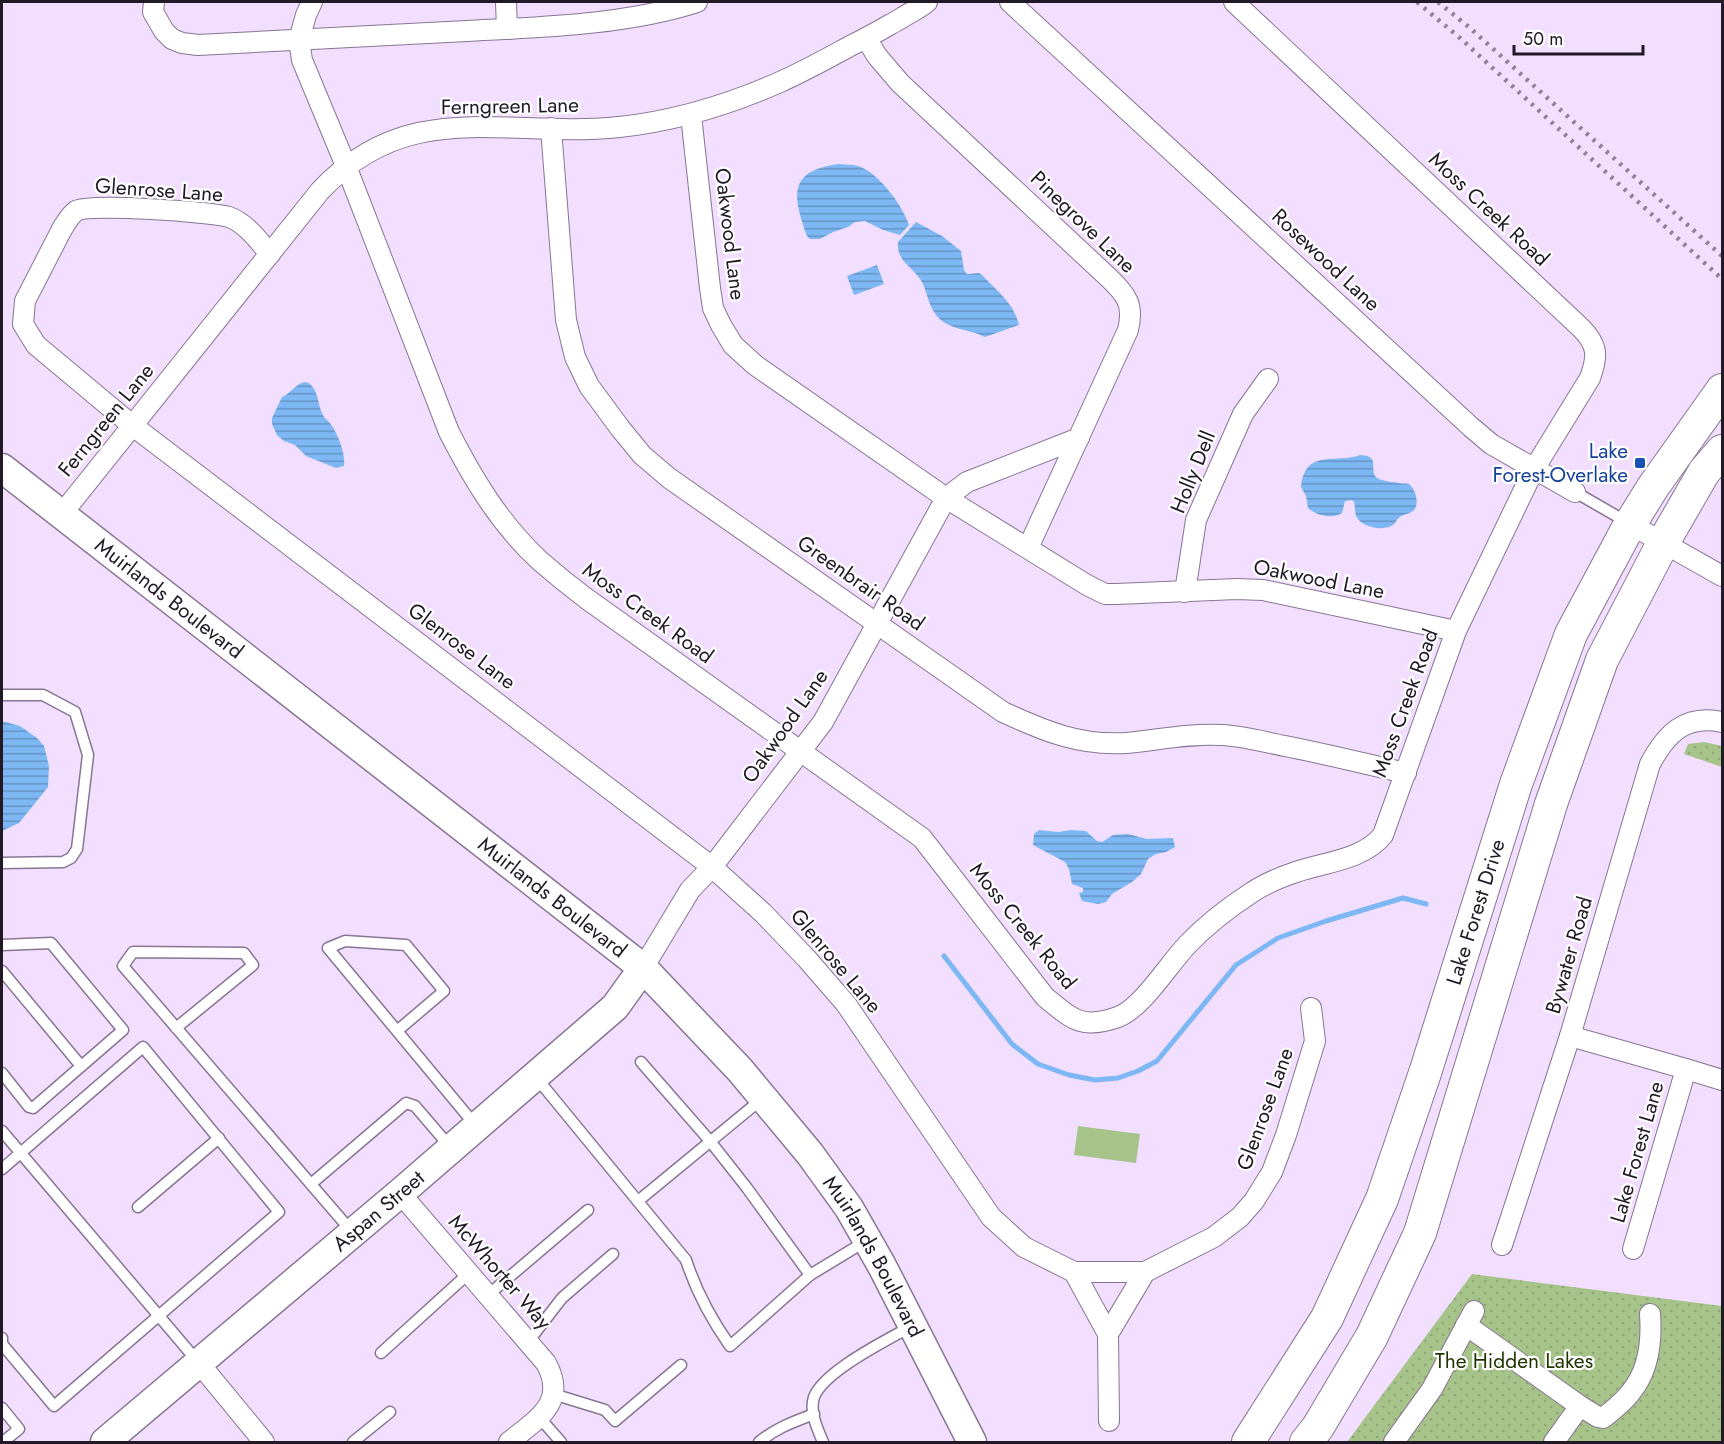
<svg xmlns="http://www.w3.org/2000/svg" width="1724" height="1444" font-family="Jost,sans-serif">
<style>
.grass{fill:#a6c389}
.park{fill:url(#park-dots)}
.water{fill:url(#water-rules)}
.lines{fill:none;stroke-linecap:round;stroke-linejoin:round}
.stream{stroke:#7db8f4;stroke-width:5}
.lane-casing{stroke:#877692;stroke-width:13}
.street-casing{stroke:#877692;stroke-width:22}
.secondary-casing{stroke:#877692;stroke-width:31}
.primary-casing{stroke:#877692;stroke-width:34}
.lane{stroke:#fff;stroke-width:10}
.street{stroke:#fff;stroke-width:20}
.secondary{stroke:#fff;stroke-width:28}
.primary{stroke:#fff;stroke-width:32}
.rail{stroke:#8f8198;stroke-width:4.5;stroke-dasharray:3 6;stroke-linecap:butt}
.transit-dot{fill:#1a4fb4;stroke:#fff;stroke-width:2}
.labels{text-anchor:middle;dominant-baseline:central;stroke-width:4.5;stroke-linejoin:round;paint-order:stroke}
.street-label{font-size:21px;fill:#211a26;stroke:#fff}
.transit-label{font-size:21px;fill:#164399;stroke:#fff;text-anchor:end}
.park-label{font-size:21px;fill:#1f3400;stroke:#fff}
</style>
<defs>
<pattern id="park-dots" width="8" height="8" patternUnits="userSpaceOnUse" patternTransform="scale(1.5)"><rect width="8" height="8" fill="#a6c389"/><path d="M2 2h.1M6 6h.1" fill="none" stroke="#8fa776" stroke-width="1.8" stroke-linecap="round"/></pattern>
<pattern id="water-rules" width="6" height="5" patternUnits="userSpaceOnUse" patternTransform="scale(1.5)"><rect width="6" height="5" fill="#7db8f4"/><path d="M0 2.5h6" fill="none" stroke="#6695c5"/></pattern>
</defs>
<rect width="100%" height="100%" fill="#f2dfff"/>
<!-- grass -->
<path class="grass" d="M1078,1126L1140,1134L1136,1163L1074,1155Z"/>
<!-- park -->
<g class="park">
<path d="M1704,742L1722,746V767L1684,754L1688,744Z"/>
<path d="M1472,1274L1722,1306V1442H1347Z"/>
</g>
<!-- water -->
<g class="water">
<path d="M839,164C845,165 852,164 858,166C878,172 903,206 909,225L900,235L883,230L865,221L855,222L848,227L833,232L820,239H810L807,236C793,196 787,171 839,164Z"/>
<path d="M916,222L942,236L961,251L964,270L967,274L979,273L982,275C997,291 1014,303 1019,325L985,337C972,330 954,330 942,321C930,312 928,296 923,284C915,267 896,263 898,242Z"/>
<path d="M877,265L884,284L854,295L847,276Z"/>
<path d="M306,382C319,387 317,404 323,415C326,421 324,416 329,422C337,431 346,454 344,466L336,468L306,456L295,445L284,441L277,435L272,424V418L282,397C292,393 295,383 306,382Z"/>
<path d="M1360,455C1380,456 1370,467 1375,476C1379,482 1402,483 1409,484C1415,489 1420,502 1414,510C1410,514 1405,514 1401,516C1396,519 1396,524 1391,526C1381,531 1361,527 1356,516C1355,512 1355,506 1354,502L1352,500L1345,501L1342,513C1332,519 1317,516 1308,508L1306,496L1301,487C1305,448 1336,464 1360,455Z"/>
<path d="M2,721L20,726L37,738L44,746L49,766L48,787L19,823L2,831Z"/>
<path d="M1039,830L1058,832L1071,830L1086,831L1097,841L1102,842L1113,835L1128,834L1147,839L1173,838L1175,847L1166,852L1156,854L1148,859L1141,874L1132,882L1112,894L1106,902L1098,904L1082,901L1079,893L1083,892V888L1072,884L1069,869L1065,862L1033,845L1034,834Z"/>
</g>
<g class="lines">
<!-- stream -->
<path class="stream" d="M944,956L1012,1044L1038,1064L1069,1075L1095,1080L1118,1078L1138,1071L1157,1061L1236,965L1278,938L1326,921L1403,898L1426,904"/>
<defs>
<g id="lane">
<path d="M1575,492L1627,522"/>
<path d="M2,695H43L75,712L88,755L77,849L71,858L63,862L2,863"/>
<path d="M2,945L51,943L123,1030L33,1108L29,1107L2,1073"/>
<path d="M2,971L81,1066"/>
<path d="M176,1028L253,965L244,953L133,952L123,966L353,1233"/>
<path d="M397,1031L444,991L406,945L345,941L328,948L476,1126"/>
<path d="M535,1076L686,1260C696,1291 711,1319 730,1346L810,1275L747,1188L710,1141L641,1062"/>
<path d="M2,1131L198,1362"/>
<path d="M2,1169L143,1047L279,1212L54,1406L2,1344V1338"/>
<path d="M311,1184L406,1103L415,1106L451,1148"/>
<path d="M638,1201L763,1098"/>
<path d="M138,1207L219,1138"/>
<path d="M810,1275L866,1241"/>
<path d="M488,1295L588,1210"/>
<path d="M528,1342L562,1298L613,1254"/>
<path d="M381,1353L469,1273"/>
<path d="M553,1394L605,1410L615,1421L681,1365"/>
<path d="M2,1408L19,1429L3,1442"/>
<path d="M539,1417L561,1442"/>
<path d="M353,1442L390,1412"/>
<path d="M759,1442C776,1428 793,1422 814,1414"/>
<path d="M823,1442C818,1430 809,1412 814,1397C824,1371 887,1340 912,1326"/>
</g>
<g id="street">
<path d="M154,2L153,12L164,31L172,39L182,43L198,45C287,41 377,36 467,31C542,27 626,25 697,2"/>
<path d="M312,2L306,15L299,40L302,60L346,166L449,432C473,479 500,524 540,561C555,574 571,587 587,599L922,838L1045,997C1072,1019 1081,1030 1118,1017C1142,1008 1169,964 1187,945C1206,925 1228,908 1251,893C1264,884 1281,877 1296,872C1325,862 1363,860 1383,835L1456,631L1534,469L1590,378C1598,356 1598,345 1581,328L1234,2"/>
<path d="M506,2L507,29"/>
<path d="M1010,2L1471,427L1491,444L1575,492"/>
<path d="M866,38L877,56L900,83L1109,278C1127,295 1134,305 1128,330L1028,548"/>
<path d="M691,115L710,288L713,308L721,325L733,345L755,365L946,498L1087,585L1105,594H1116L1237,589L1263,590L1456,631"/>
<path d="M551,128L566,320L575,357L589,386L620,428L642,455L669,478L1003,712C1044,731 1080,746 1126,743C1158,740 1190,733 1222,735C1243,736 1264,742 1285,746C1326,754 1366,764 1406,773"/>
<path d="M270,254C259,241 246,223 229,217C211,212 89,203 76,211C70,215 66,223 62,229L25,301L23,324L36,345L133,426L712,867L763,913L807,959L846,1004L991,1217L1024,1247L1074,1272"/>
<path d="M61,515L320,191C410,95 507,139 619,127C675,121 728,105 780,82C805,71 828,58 852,45C869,37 884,28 900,19C909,13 919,9 927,2"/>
<path d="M1630,524L1722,576"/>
<path d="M1185,592L1196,520L1243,414L1268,379"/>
<path d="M643,968L690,890L712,867L823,722L946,498L967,482L1079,438"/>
<path d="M1570,1036L1686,1069L1633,1249"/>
<path d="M1686,1069L1722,1080"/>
<path d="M400,1193L546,1363C568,1403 537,1419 509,1442"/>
<path d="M1502,1245L1570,1036L1650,764C1666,734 1685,714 1722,722"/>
<path d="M1145,1272L1108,1334L1074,1272H1145L1214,1237L1240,1217L1254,1201L1272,1172L1286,1135L1315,1041L1311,1008"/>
<path d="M1466,1325L1580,1406L1598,1417L1603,1418C1613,1410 1624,1402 1631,1392C1649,1370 1652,1341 1650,1314"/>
<path d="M1108,1334L1109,1421"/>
<path d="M199,1363L264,1442"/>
<path d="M1394,1442L1432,1389L1474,1311"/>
<path d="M1554,1442L1580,1406"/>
</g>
<g id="secondary">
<path id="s1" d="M2,468L643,968L740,1070L810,1154L849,1208L882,1266L972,1442"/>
<path id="s2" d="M105,1442L400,1193L615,1007L643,968"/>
</g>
<g id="primary">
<path id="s3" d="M1248,1442L1327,1318L1382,1199L1425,1073L1516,784L1571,634L1630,524L1653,487L1722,390"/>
<path d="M1306,1442L1318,1427L1372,1336L1420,1233L1551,804L1602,660L1663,543L1704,472L1722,451"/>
</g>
</defs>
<!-- lane casing -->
<use href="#lane" class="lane-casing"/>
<!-- street casing -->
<use href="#street" class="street-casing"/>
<!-- secondary casing -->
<use href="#secondary" class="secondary-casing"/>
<!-- primary casing -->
<use href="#primary" class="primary-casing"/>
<!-- lane -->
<use href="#lane" class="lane"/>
<!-- street -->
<use href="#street" class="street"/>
<!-- secondary -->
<use href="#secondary" class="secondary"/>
<!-- primary -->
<use href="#primary" class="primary"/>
<!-- rail -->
<g class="rail">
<path d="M1417,2L1460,38L1722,279"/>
<path d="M1438,2L1470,28L1722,256"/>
</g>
</g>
<!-- markers -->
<rect class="transit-dot" x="1634" y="457" width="12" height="12" rx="3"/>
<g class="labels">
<!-- street labels -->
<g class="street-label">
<text transform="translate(510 106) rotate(-1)">Ferngreen Lane</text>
<text transform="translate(159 190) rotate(4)">Glenrose Lane</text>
<text transform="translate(1489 209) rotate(43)">Moss Creek Road</text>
<text transform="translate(1083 222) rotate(44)">Pinegrove Lane</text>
<text transform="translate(730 234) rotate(83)">Oakwood Lane</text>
<text transform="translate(1326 260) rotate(43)">Rosewood Lane</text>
<text transform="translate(106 420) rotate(-51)">Ferngreen Lane</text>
<text transform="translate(1193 472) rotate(-68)">Holly Dell</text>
<text transform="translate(1319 579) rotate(11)">Oakwood Lane</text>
<text transform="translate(861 583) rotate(35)">Greenbrair Road</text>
<text stroke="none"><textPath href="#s1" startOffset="212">Muirlands Boulevard</textPath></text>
<text transform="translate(648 613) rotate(36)">Moss Creek Road</text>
<text transform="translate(462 646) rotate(37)">Glenrose Lane</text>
<text transform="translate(1405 703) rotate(-70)">Moss Creek Road</text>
<text transform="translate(785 726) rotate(-55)">Oakwood Lane</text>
<text stroke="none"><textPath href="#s1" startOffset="698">Muirlands Boulevard</textPath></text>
<text stroke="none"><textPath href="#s3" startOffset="580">Lake Forest Drive</textPath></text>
<text transform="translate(1023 926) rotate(51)">Moss Creek Road</text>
<text transform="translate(1569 955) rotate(-74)">Bywater Road</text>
<text transform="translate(836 961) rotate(50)">Glenrose Lane</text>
<text transform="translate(1265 1109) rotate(-70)">Glenrose Lane</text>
<text transform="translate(1637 1152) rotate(-74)">Lake Forest Lane</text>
<text stroke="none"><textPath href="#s2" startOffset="358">Aspan Street</textPath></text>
<text stroke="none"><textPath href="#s1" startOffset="1184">Muirlands Boulevard</textPath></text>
<text transform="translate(500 1272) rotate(49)">McWhorter Way</text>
</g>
<!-- transit labels -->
<g class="transit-label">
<text x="1628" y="451">Lake<tspan x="1628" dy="24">Forest-Overlake</tspan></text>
</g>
<!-- park labels -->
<g class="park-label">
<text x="1514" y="1361">The Hidden Lakes</text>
</g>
</g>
<!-- border -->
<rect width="1724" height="1444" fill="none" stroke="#211a26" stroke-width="6"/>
<!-- scale -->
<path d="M1514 45v9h129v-9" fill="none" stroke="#211a26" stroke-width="3"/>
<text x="1523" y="45" font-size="18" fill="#211a26" stroke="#ffffff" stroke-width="4.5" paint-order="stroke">50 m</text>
</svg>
